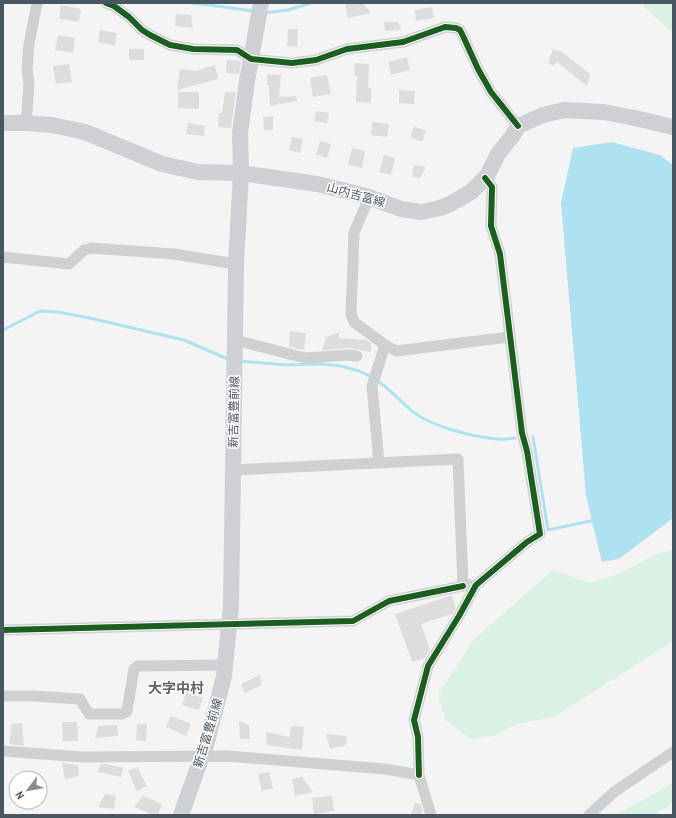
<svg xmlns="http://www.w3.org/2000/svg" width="676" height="818" font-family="'Archivo Narrow','Noto Sans JP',sans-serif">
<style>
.green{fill:#d9f2e3}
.water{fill:#aee2f0}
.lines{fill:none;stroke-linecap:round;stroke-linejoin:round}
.stream{stroke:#aee2f0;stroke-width:3}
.building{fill:#ddddde}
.street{stroke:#ced0d2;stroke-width:11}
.secondary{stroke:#ced0d4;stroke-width:16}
.cycleway-casing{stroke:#fff;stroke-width:8}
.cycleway{stroke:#1b5e20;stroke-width:6}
.labels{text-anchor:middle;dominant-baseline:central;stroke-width:3;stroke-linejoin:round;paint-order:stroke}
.street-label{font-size:12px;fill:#4a5661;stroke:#fff}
.quarter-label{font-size:14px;font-weight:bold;fill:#5f6368;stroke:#fff}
</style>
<rect width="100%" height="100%" fill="#f4f4f4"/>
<!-- green -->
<g class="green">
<path d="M643,3H673V33L644,7Z"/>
<path d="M673,549V641L554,717L517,724L494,736L470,739L446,720L438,695L474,639L553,570L590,583L621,573L653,556Z"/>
<path d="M673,783V803L654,815H616Z"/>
</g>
<!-- water -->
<path class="water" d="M612,142L660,155L673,165V518L619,559L602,562L586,496L561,203L573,148Z"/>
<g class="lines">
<!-- stream -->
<g class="stream">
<path d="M192,3L254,11"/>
<path d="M264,13L288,10L311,3"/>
<path d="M3,330L40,311L58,312L94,319L184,340L230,360"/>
<path d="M239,361L287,365L322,364L341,366L359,371L372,377"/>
<path d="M376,380C389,388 399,400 411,410C429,426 473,437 497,439C503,440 509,439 515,438"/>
<path d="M533,437L548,530L595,520"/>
</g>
</g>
<!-- building -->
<g class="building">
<path d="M345,3H363L371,13L348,18Z"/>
<path d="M61,5L81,9L79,22L59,19Z"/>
<path d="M432,7L434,18L416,21L415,10Z"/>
<path d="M176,14L191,15L193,28L175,26Z"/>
<path d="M384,22H398L401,30L385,31Z"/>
<path d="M288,29H298L297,47L287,46Z"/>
<path d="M100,30L117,33L115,45L98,42Z"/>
<path d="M58,35L75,38L73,53L55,50Z"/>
<rect x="129" y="49" width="15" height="11"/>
<path d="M553,49L562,52L590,74L587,86L557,62L554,66L548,63Z"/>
<path d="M407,57L410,70L391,75L388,62Z"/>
<path d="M227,60L241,61L239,74L226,73Z"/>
<path d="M355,63L369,64L368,88H371V103L356,102L357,76H354Z"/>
<path d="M69,64L72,82L56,84L53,66Z"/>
<path d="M215,65L218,79L177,90L180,69L195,71Z"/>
<path d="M267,74L281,75L279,97L296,96L297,101L270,106L269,85H267Z"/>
<path d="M327,75L331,94L313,97L310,78Z"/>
<path d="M399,90L415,91L414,104L399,103Z"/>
<path d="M178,92H199V109L178,108Z"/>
<path d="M225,92H236L231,128L218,127L219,113H222Z"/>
<path d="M316,111L329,113L327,123L314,121Z"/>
<path d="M273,116V130H264L263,117Z"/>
<path d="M372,122L389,124L387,137L371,135Z"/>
<path d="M188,123L205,126L204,136L186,134Z"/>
<path d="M414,126L426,131L422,142L410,137Z"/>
<path d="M292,137L303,139L300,153L289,150Z"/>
<path d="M320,141L331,144L327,158L316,155Z"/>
<path d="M352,148L365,151L362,168L348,165Z"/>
<path d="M384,155L395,158L391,175L379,172Z"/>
<path d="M414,165L426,167L420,178L412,177Z"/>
<path d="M290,331L306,333L304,350L289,347Z"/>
<path d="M339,332V338L366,340L371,343V352L349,348L322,350L326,337Z"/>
<path d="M452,595L456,608L452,614L421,624L430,650L425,658L412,662L395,614Z"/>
<path d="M260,675L262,685L245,693L241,684Z"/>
<path d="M186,692L203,698L199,710L182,705Z"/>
<path d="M171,716L191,724L186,736L166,727Z"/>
<path d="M239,721L249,725L250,739H240Z"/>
<path d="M62,722H77L78,741H63Z"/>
<path d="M22,723L24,746L9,744L12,724Z"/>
<path d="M137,724H147L146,741L136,740Z"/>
<path d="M117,725L118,736L95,738L98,726Z"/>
<path d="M291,726L304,727L302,750L267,745L266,732L290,737Z"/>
<path d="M326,734L347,736L346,745L330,749Z"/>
<path d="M62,763L78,765L79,776L65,779Z"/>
<path d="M100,764H107L123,768L121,777L98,772Z"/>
<path d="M137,767L147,786L137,791L128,771Z"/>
<path d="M269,772L273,788L262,791L258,774Z"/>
<path d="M302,777L313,792L295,796L292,779Z"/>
<path d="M105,794L116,796L114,809L98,807Z"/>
<path d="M143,796L162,804L158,815H153L134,807Z"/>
<path d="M332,796L334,811L314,814L312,798Z"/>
<path d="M415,803L421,804L422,811L421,815H411Z"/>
</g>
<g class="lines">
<!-- street -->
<g class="street">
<path d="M106,3L114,6L129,17L142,30L150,35L170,45L193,49L237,50L251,59L292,63L316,60L347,49L403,42L445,27L456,28L460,30L463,36L478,69L491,92L518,126"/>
<path d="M26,123L29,84L27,69L29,44L37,3"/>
<path d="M369,197L354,233L351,314L354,322L385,345L396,351L510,337"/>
<path d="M3,257L69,264L84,250L91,248L174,254L236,264"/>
<path d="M235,340L305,358L348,355L357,356"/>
<path d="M379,463L372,386L385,345"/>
<path d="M233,470L458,459L463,586L470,585"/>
<path d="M3,630L353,621L389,601L463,586"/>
<path d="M3,696H33L80,699L89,714H122L127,711L134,669L138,666L226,665"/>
<path d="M3,751L82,757L227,756L385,769L419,775L431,815"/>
<path d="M419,775L418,737L414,720L428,666L459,616L476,585L527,542L540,534L527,451L522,433L500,254L491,226L492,187L485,178"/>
<path d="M589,815L614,792L673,752"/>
</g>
<!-- secondary -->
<g class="secondary">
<path d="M3,123H26L52,125L85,132L162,164L198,172L241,173L317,184L366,196L401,209L421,212L440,208L450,204L471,192L487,176L498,154L513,135L518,126L543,115L564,110L603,112L635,118L673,127"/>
<path d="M181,815L207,742L224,676L231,606L236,264L241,173L240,133L247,81L261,3"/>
</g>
<defs>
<g id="cycleway">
<path d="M106,3L114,6L129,17L142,30L150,35L170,45L193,49L237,50L251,59L292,63L316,60L347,49L403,42L445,27L456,28L460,30L463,36L478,69L491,92L518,126"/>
<path d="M3,630L353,621L389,601L463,586"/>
<path d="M419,775L418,737L414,720L428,666L459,616L476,585L527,542L540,534L527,451L522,433L500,254L491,226L492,187L485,178"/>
</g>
</defs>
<!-- cycleway casing -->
<use href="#cycleway" class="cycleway-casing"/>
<!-- cycleway -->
<use href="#cycleway" class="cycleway"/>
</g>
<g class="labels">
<!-- street labels -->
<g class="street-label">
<text transform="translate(356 195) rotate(16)">山内吉富線</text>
<text transform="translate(234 412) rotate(-89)">新吉富豊前線</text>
<text transform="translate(208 733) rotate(-73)">新吉富豊前線</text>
</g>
<!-- quarter labels -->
<g class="quarter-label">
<text x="176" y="688">大字中村</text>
</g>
</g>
<!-- border -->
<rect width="676" height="818" fill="none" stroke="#4a5661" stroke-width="8"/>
<!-- north arrow -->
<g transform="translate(28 790) rotate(238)"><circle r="19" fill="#ffffff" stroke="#b7bbc0"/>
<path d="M0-3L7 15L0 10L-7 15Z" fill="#868d94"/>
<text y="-6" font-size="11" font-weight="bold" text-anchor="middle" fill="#4a5661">N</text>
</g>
</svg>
